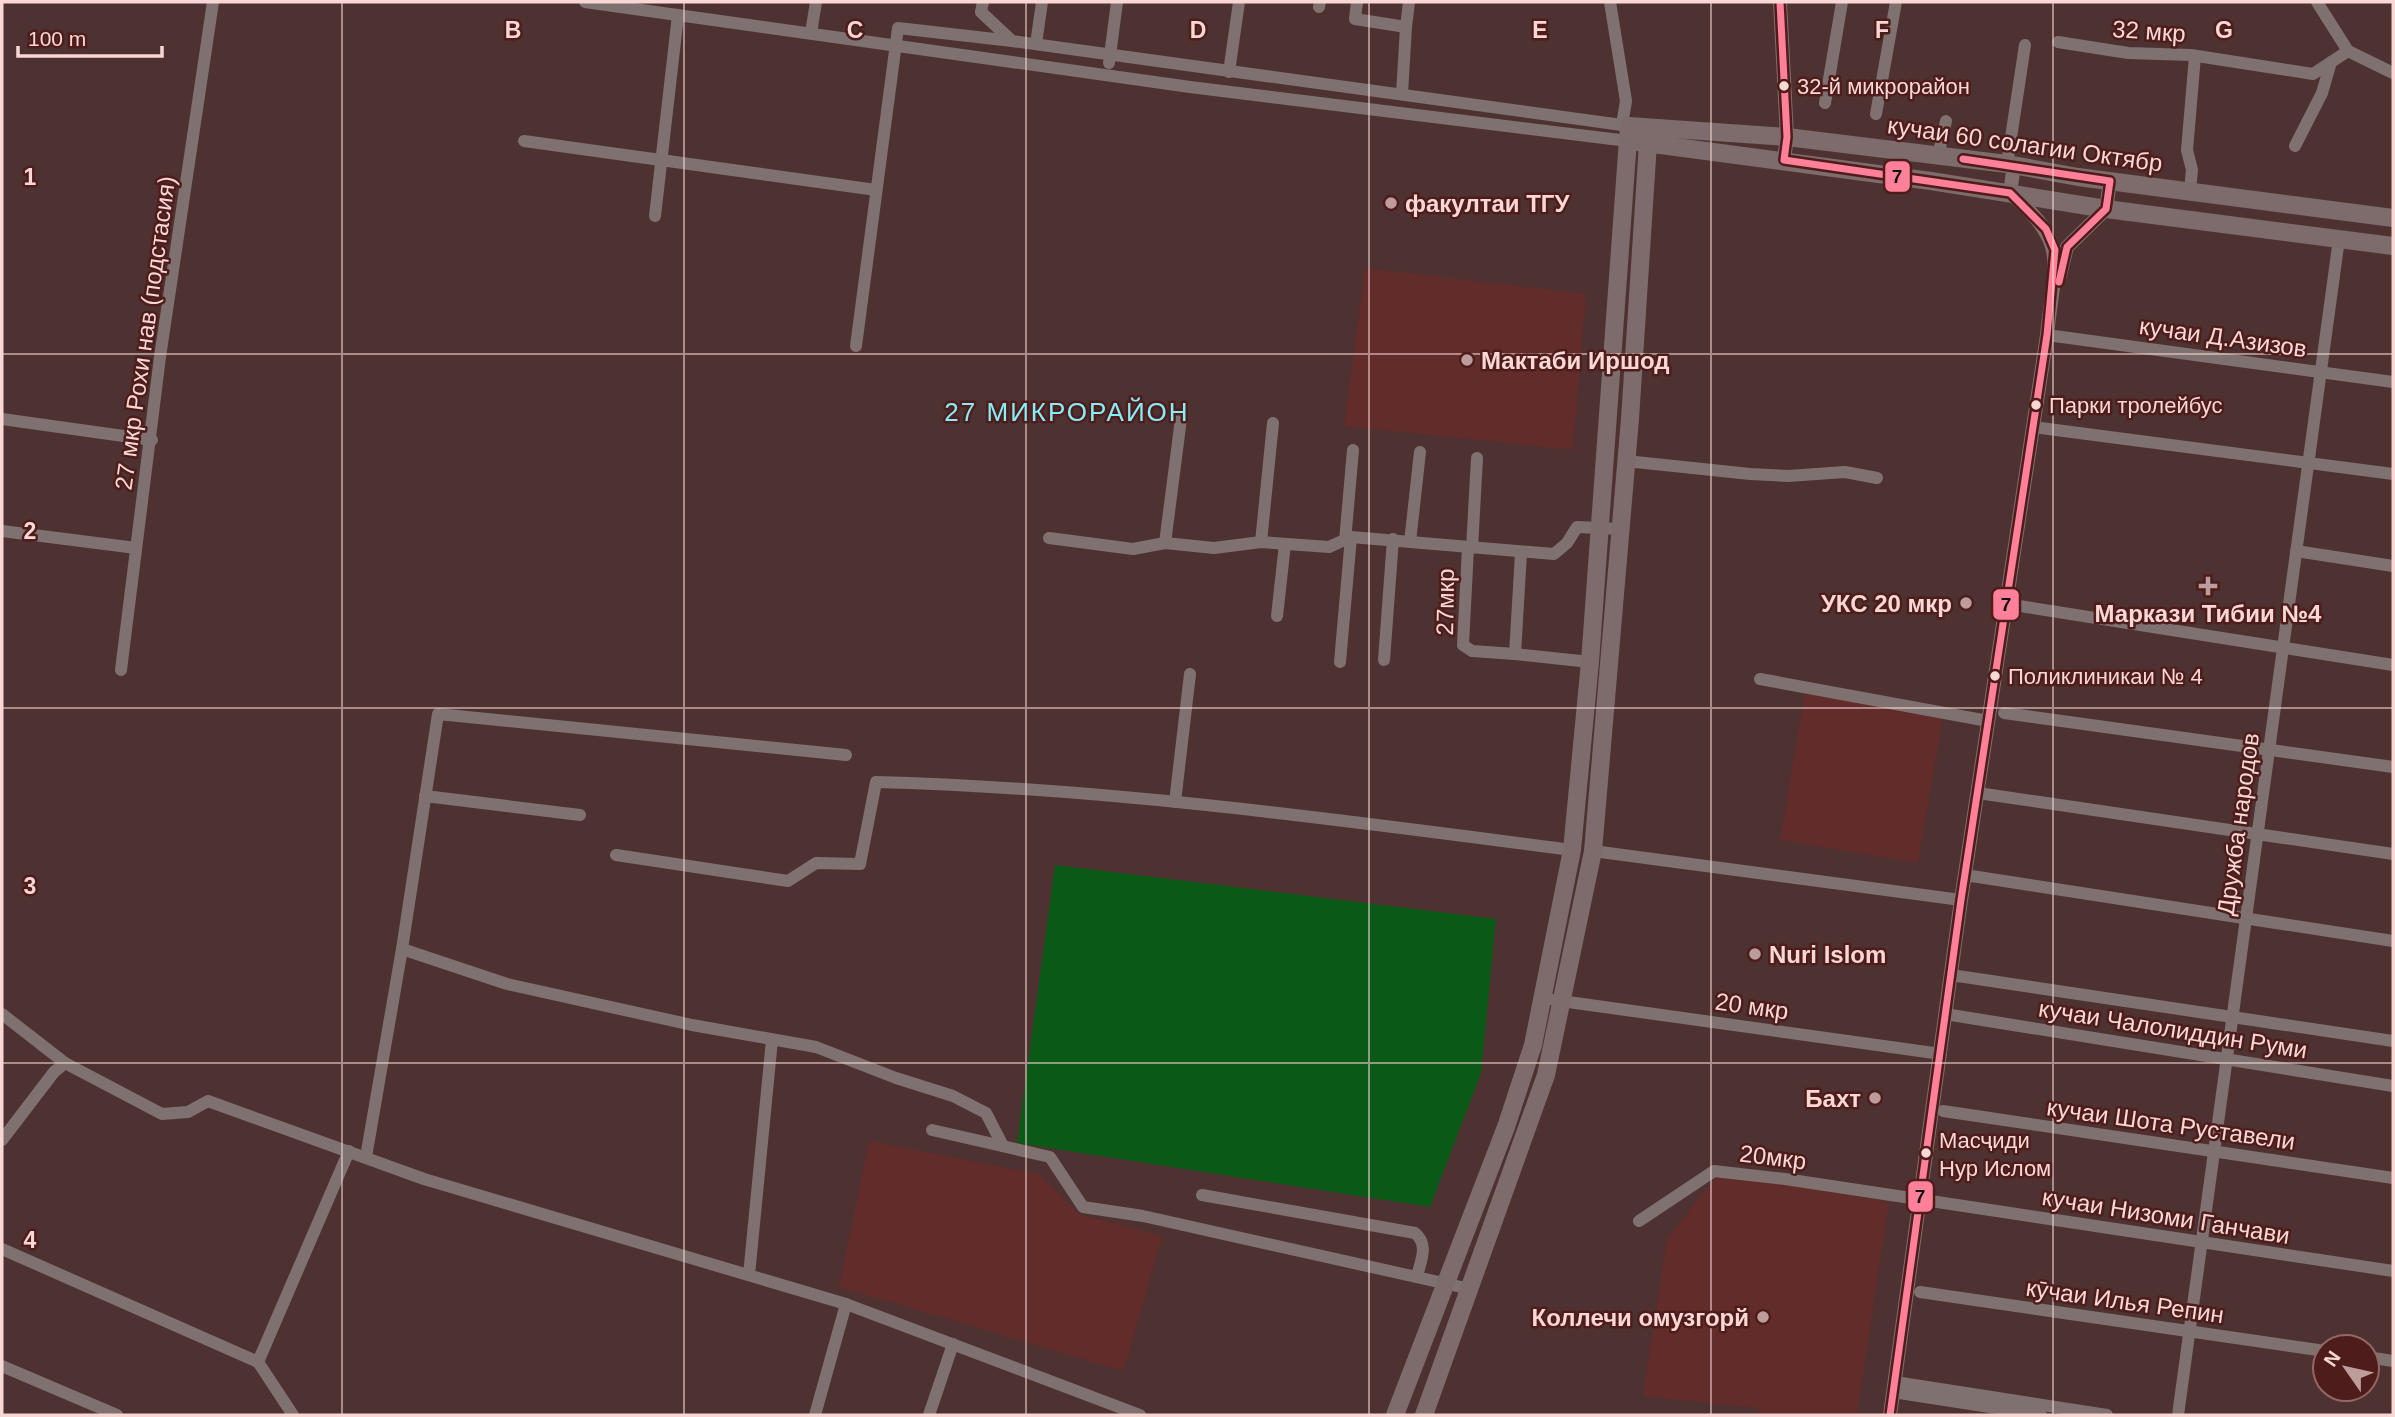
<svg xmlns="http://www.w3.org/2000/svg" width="2395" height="1417" font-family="Helvetica,sans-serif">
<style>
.built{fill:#622c2a}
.green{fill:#0a5917}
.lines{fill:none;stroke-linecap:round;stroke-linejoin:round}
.minor{stroke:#7f7170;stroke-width:12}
.major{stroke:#836f6e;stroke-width:14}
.highway{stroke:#7d6c6b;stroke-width:18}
.bus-1-casing{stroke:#4e1d1b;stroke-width:12}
.bus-1{stroke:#ff8098;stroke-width:7}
.grid{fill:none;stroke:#f8d7d4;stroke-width:2;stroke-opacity:0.55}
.bus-dot{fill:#f8d7d4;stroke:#4e1d1b;stroke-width:2.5}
.poi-dot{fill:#bc9d9b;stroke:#4e1d1b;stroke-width:2.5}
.labels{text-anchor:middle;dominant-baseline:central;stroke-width:5;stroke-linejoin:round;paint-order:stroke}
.bus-label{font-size:22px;fill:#f8d7d4;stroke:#4e1d1b;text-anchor:start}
.street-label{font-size:24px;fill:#f8d7d4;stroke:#4e1d1b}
.poi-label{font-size:24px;font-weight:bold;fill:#f8d7d4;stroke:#4e1d1b;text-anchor:start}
.neighbourhood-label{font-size:26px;letter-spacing:2px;fill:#84effa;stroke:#4e1d1b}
.grid-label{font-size:23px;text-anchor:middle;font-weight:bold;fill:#f8d7d4;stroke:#4e1d1b;stroke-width:5;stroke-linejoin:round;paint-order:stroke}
.line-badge{stroke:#4e1d1b;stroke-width:2.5}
.pale-badge-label{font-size:19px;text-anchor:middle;font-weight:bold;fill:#111}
</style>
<rect width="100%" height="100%" fill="#4d3231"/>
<!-- built -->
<g class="built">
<path d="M1365,268L1586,294L1573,450L1344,426Z"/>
<path d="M1805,692L1943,716L1918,863L1780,840Z"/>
<path d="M869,1141L1039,1174L1079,1214L1162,1236L1124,1371L839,1287Z"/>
<path d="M1718,1174L1889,1202L1857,1415H1761L1757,1408L1643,1396L1667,1239Z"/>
</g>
<!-- green -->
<path class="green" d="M1055,865L1496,919L1481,1073L1430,1207L1017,1143Z"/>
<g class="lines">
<!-- minor -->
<g class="minor">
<path d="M585,2L1190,87L1628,141"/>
<path d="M983,2L981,12L1012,41L1629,126"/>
<path d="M1357,2L1355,19L1406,27L1409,2"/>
<path d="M1610,2L1626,101L1622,125"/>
<path d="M2317,2L2348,51"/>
<path d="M1319,7L1320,2"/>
<path d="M811,33L816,2"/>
<path d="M2058,42L2128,53L2191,55L2313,74L2348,51L2393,73"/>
<path d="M1036,44L1042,2"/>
<path d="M1109,63L1117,2"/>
<path d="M1229,72L1239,2"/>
<path d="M1402,94L1406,27"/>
<path d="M1825,103L1842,2"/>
<path d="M1876,114L1896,2"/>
<path d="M524,141L876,190"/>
<path d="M2295,146L2322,93L2331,62"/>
<path d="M1938,156L1946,121"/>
<path d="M2007,164L2025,45"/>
<path d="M2190,190L2192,170L2187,150L2195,56"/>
<path d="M655,216L678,15"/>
<path d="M2047,335L2393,382"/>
<path d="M856,346L898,28L1012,41"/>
<path d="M2,419L152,440"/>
<path d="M2033,427L2393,474"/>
<path d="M1626,461L1750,474L1788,476L1845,472L1877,478"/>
<path d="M2,531L136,548"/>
<path d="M1049,538L1133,549L1165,543L1214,548L1261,542L1329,547L1351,537L1554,554L1567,543L1577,527L1620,529"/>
<path d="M1345,541L1353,450"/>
<path d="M1261,542L1273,423"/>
<path d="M1410,542L1420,452"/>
<path d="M1165,543L1181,419"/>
<path d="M1468,548L1463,645L1472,651L1515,654"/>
<path d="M1472,548L1477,458"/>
<path d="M2296,551L2393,566"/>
<path d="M1521,553L1515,654L1590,662"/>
<path d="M2007,604L2393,665"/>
<path d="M1277,616L1285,544"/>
<path d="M1384,660L1393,539"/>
<path d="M1340,662L1351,537"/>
<path d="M121,670L160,357L213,2"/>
<path d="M1760,679L1988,721"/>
<path d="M2004,713L2393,767"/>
<path d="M1978,793L2393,854"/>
<path d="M425,796L580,815"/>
<path d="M1175,802L1190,674"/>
<path d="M1593,851L1961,900"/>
<path d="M616,855L788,881L816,863L860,864L876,782C1109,788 1341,820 1572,850"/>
<path d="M1965,875L2393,941"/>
<path d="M402,949L507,984L692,1025L816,1047L896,1078L953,1096L986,1113L1003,1146"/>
<path d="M1951,975L2393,1041"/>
<path d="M1554,1000L1941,1054"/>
<path d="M2,1014L65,1063L162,1114L188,1112L208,1101L424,1179L846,1304L1140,1415"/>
<path d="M1945,1014L2393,1086"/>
<path d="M1943,1111L2393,1178"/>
<path d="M932,1130L1050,1157L1083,1207L1143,1216L1470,1289"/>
<path d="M2,1140L54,1072L65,1063"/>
<path d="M366,1157L402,949L438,714L846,755"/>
<path d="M1202,1195L1415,1233C1429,1245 1421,1260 1417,1276"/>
<path d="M1639,1221L1714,1171L1785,1179L2393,1271"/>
<path d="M2,1249L258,1362"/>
<path d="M749,1275L772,1040"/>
<path d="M1920,1292L2325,1351"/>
<path d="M2367,1357L2393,1361"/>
<path d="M2,1366L117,1415"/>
<path d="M1895,1382L2107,1415"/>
<path d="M1893,1392L2041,1415"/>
<path d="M293,1415L258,1362L349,1151"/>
<path d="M815,1415L846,1304"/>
<path d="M929,1415L953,1344"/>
<path d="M2178,1415L2339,239"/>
</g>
<!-- major -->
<g class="major">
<path d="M1780,2L1787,137L1784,160"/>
<path d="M2060,275L2067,247L2106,209L2110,181"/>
<path d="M1890,1415L1961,900L2047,335C2054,264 2071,244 2010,193L2014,165"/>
</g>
<!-- highway -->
<g class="highway">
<path d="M1638,142L1931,181L2106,209L2393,246"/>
<path d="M1395,1415L1506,1127L1533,1045L1572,850L1590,662L1629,126L1787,137L2007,164L2078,177L2393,218"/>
<path d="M1424,1415L1546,1075L1593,851L1630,419L1649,128"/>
</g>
<defs>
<g id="bus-1">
<path d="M1780,2L1787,137L1784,160L2010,193L2046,229L2055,250L2047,335L1961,900L1890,1415"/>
<path d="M1963,159L2110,181L2106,209L2067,247L2059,282"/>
</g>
</defs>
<!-- bus-1 casing -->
<use href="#bus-1" class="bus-1-casing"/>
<!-- bus-1 -->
<use href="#bus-1" class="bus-1"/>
</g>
<!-- grid -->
<path class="grid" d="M342,2V1415M684,2V1415M1026,2V1415M1369,2V1415M1711,2V1415M2053,2V1415M2,354H2393M2,708H2393M2,1063H2393"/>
<!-- markers -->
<g class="bus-dot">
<circle cx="1784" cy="86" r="6"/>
<circle cx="2036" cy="405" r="6"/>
<circle cx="1995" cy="676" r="6"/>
<circle cx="1926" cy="1153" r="6"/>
</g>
<g class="poi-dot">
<circle cx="1391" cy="203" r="7"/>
<circle cx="1467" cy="360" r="7"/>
<path d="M2204.5 575.5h7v7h7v7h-7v7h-7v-7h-7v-7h7z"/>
<circle cx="1966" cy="603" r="7"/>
<circle cx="1755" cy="954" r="7"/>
<circle cx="1875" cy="1098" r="7"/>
<circle cx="1763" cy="1317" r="7"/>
</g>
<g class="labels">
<!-- bus labels -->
<g class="bus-label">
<text x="1797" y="86">32-й микрорайон</text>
<text x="2049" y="405">Парки тролейбус</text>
<text x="2008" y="676">Поликлиникаи № 4</text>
<text x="1939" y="1140">Масҷиди<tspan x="1939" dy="28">Нур Ислом</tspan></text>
</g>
<!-- street labels -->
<g class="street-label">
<text transform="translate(2149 31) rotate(4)">32 мкр</text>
<text transform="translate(2025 144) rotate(8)">кучаи 60 солагии Октябр</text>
<text transform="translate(145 333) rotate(-82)">27 мкр Рохи нав (подстасия)</text>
<text transform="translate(2223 337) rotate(8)">кучаи Д.Азизов</text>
<text transform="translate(1445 602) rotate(-89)">27мкр</text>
<text transform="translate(2238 824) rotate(-82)">Дружба народов</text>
<text transform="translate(1752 1006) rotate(8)">20 мкр</text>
<text transform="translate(2173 1029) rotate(9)">кучаи Чалолиддин Руми</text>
<text transform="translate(2171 1124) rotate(8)">кучаи Шота Руставели</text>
<text transform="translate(1773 1157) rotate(7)">20мкр</text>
<text transform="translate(2166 1216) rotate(9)">кучаи Низоми Ганчави</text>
<text transform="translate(2125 1301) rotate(8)">кӯчаи Илья Репин</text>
</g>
<!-- poi labels -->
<g class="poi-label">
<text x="1405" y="203">факултаи ТГУ</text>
<text x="1481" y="360">Мактаби Иршод</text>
<text x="1952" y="603" text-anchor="end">УКС 20 мкр</text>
<text x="2208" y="613" text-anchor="middle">Маркази Тибии №4</text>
<text x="1769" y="954">Nuri Islom</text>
<text x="1861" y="1098" text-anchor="end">Бахт</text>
<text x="1749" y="1317" text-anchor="end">Коллечи омузгорй</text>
</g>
<!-- neighbourhood labels -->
<g class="neighbourhood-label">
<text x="1067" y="412">27 МИКРОРАЙОН</text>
</g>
</g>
<g class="grid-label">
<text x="513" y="38">B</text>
<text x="855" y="38">C</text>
<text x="1198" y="38">D</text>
<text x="1540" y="38">E</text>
<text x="1882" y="38">F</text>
<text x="2224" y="38">G</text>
<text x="30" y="185">1</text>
<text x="30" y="539">2</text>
<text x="30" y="894">3</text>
<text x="30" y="1248">4</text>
</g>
<g class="line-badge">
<rect x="1884" y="160" width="27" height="33" rx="7" fill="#ff8098"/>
<rect x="1992" y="588" width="28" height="33" rx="7" fill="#ff8098"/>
<rect x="1907" y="1180" width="27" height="33" rx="7" fill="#ff8098"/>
</g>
<g class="pale-badge-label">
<text x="1897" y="183">7</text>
<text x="2006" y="611">7</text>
<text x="1920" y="1203">7</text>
</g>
<!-- border -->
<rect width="2395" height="1417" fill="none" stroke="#f8d7d4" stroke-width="7"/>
<!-- north arrow -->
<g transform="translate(2346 1368) rotate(304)"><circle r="33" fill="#4e1d1b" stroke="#926765" stroke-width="2"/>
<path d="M0-5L12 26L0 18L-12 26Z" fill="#bc9d9b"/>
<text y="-10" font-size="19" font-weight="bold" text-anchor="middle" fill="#f8d7d4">N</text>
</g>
<!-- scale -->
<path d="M18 46v10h144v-10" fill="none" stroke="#f8d7d4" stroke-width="3.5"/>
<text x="28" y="46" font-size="21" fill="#f8d7d4" stroke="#4e1d1b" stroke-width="5" paint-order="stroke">100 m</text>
</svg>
